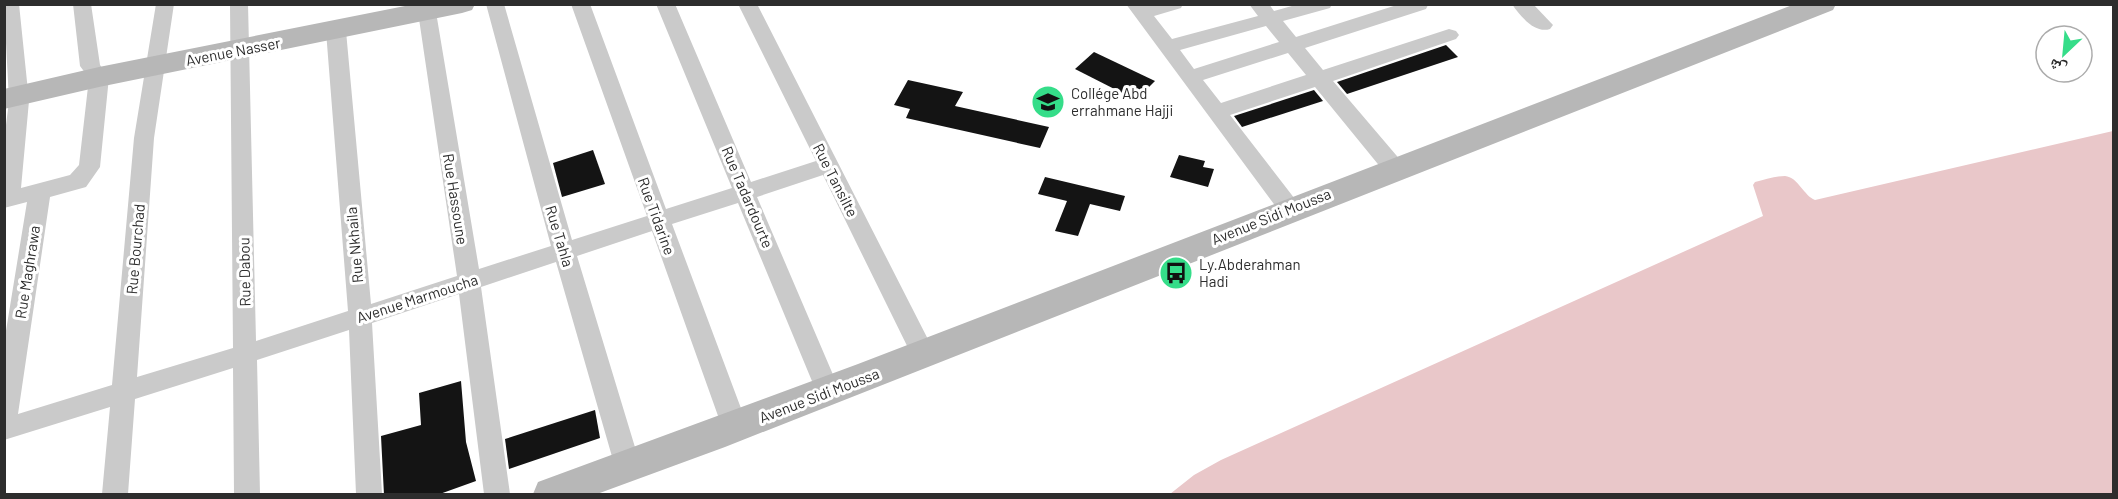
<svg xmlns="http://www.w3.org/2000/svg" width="2118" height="499" font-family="Barlow,'Noto Naskh Arabic',sans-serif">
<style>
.water{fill:#e9c7c9}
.building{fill:#141414}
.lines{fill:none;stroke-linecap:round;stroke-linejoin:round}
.street{fill:#cacaca;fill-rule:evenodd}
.secondary{fill:#b7b7b7;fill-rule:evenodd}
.labels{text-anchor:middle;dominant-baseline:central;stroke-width:6;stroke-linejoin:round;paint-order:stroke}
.street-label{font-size:15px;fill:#2d2d2d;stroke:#fff}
.poi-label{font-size:15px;fill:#2d2d2d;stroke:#fff;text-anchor:start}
</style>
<rect width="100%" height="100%" fill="#fff"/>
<!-- water -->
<path class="water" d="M2113,131V494H1170L1194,475L1221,460L1763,216L1753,185L1755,182C1764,180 1776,176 1785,176C1798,177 1804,196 1815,200Z"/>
<!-- building -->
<g class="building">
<path d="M1446,45L1458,57L1347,94L1337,82Z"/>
<path d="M1094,52L1155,81L1136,100L1075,69Z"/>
<path d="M908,80L963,92L955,106L1049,127L1040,148L906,118L910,109L894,105Z"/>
<path d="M1314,90L1323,101L1242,127L1234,116Z"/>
<path d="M593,150L605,184L562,197L553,163Z"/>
<path d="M1179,155L1205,161L1203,167L1214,169L1208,187L1170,177Z"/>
<path d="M1045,177L1125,196L1120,211L1090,204L1078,236L1055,231L1067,201L1038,194Z"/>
<path d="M461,381L466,442L476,481L437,495H384L381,436L421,425L419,393Z"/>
<path d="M595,410L600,438L509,469L505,439Z"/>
</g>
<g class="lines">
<!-- street -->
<g class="street">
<path d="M4,4H19L29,101L21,188L70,175L79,165L89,78L80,66L73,4H91L100,65L109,77L100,167L86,187L50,197L18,414L112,385L134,138L156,4H174L154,138L137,377L233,348L230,4H248L256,341L348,311L326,31L329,27H343L346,31L371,304L457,276L418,12L420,8H434L436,12L479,269L551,246L486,4H504L572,240L647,216L571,4H590L666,209L732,188L656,4H675L751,182L816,161L738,4H757L936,355L933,362L924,365L915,362L823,175L757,197L840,391L837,398L828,402L819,398L738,203L672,224L748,427L744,435L735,438L726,435L722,427L652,231L577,256L641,467L637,475L628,479L619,475L615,467L556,262L481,287L510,494H484L459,294L372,323L382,494H356L349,330L257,360L260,494H234L233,368L135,399L128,494H102L110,407L4,440V343L27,202L4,208V141L9,101Z"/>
<path d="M1126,4H1183L1181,8L1154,16L1172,39L1258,16L1249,4H1269L1274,11L1299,4H1332L1330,8L1283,21L1296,37L1400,4L1428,5L1426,9L1305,48L1323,70L1449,29L1456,31L1459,35L1456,39L1333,81L1402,162L1405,168L1402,174L1394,176L1386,174L1315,87L1230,115L1298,203L1301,209L1298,215L1290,217L1282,215ZM1266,26L1279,42L1194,69L1180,50ZM1288,53L1306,75L1221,103L1203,80Z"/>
<path d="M1512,4H1533L1553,25L1550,29C1535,34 1520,16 1512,4Z"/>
</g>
<!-- secondary -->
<g class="secondary">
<path d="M415,4H475L472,10L462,13L99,87L4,109V89L99,67Z"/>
<path d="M1795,4H1836L1833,10L725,447L597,494H533L538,482L858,364Z"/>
</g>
</g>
<!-- icons -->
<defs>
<symbol id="school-disc" viewBox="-11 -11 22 22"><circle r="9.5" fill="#35dd89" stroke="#fff"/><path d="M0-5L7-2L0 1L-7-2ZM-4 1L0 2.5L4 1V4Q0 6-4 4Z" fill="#111"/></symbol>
<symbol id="bus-disc" viewBox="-11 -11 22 22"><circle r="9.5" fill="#35dd89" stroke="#fff"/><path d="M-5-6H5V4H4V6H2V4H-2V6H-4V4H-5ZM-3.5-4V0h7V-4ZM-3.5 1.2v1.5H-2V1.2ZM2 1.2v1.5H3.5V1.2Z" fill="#111"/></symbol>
</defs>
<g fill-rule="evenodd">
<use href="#school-disc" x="1029" y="83" width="38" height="38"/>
<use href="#bus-disc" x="1157" y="254" width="38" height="38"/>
</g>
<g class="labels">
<!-- street labels -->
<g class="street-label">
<text transform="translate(233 51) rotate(-11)">Avenue Nasser</text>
<text transform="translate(836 180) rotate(63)">Rue Tansilte</text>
<text transform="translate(748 197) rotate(67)">Rue Tadardourte</text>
<text transform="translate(456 199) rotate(81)">Rue Hassoune</text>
<text transform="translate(657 216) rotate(70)">Rue Tidarine</text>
<text transform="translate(1271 216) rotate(-22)">Avenue Sidi Moussa</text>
<text transform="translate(560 236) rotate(73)">Rue Tahla</text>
<text transform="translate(354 245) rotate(-95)">Rue Nkhaila</text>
<text transform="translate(135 249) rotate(-85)">Rue Bourchad</text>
<text transform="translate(27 272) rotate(-81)">Rue Maghrawa</text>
<text transform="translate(244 272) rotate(-91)">Rue Dabou</text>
<text transform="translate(417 298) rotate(-18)">Avenue Marmoucha</text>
<text transform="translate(819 395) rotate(-21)">Avenue Sidi Moussa</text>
</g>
<!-- poi labels -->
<g class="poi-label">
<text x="1071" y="93">Collége Abd<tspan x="1071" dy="17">errahmane Hajji</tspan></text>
<text x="1199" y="264">Ly.Abderahman<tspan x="1199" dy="17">Hadi</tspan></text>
</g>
</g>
<!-- border -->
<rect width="2118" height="499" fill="none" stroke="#2d2d2d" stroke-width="12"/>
<!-- north arrow -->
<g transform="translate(2064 54) rotate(206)"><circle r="28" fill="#ffffff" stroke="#ababab" stroke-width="1.5"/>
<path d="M0-4.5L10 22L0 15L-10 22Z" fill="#35dd89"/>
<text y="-9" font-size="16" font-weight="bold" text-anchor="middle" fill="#2d2d2d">ش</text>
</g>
</svg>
